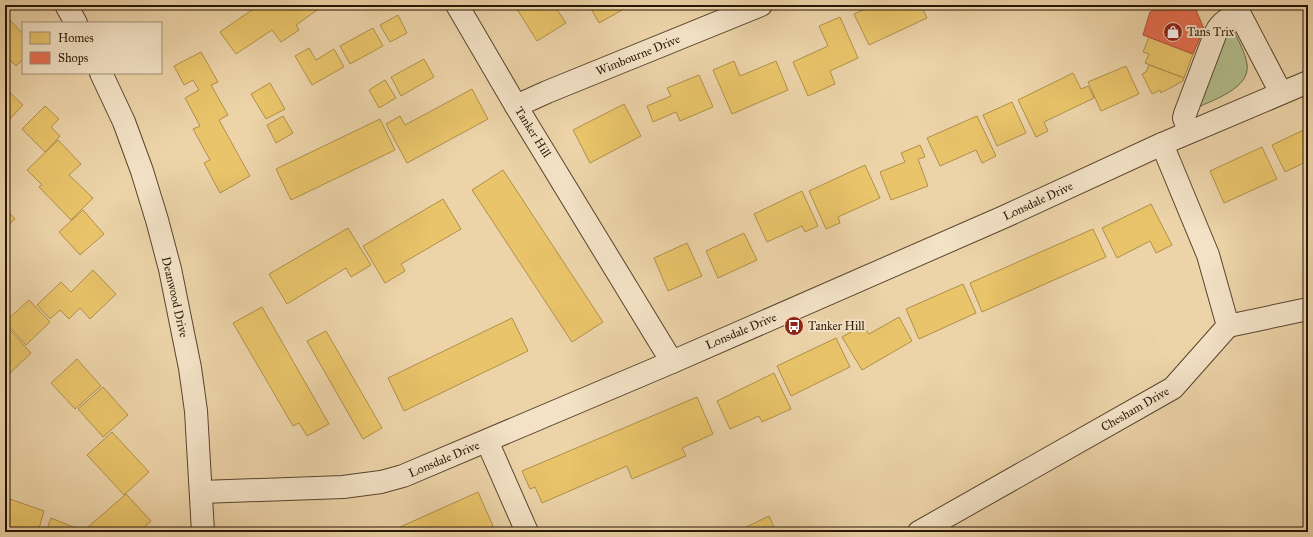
<svg xmlns="http://www.w3.org/2000/svg" width="1313" height="537" font-family="'IM FELL Great Primer',serif">
<style>
.green{fill:#b2be8c;stroke:#6c6a48}
.homes{fill:#e9c46a;stroke:#af904b}
.shops{fill:#e76f51;stroke:#ad543a}
.lines{fill:none;stroke-linecap:round;stroke-linejoin:round}
.minor-casing{stroke:#58452d;stroke-width:24}
.tertiary-casing{stroke:#58452d;stroke-width:24}
.minor{stroke:#f3e2c6;stroke-width:22}
.tertiary{stroke:#f3e2c6;stroke-width:22}
.labels{text-anchor:middle;dominant-baseline:central;stroke-width:4;stroke-linejoin:round;paint-order:stroke}
.poi-label{font-size:12px;fill:#271604;stroke:#f3e2c6;text-anchor:start}
.street-label{font-size:12px;fill:#271604;stroke:#f3e2c6}
</style>
<rect width="100%" height="100%" fill="#ecd3a8"/>
<filter id="stains"><feTurbulence type="fractalNoise" baseFrequency=".005" numOctaves="4"/><feColorMatrix values="0 0 0 0 .2 0 0 0 0 .09 0 0 0 0 .02 0 0 0 .5 -.17"/></filter>
<radialGradient id="worn" r=".72"><stop offset=".6" stop-color="#630" stop-opacity="0"/><stop offset="1" stop-color="#630" stop-opacity=".3"/></radialGradient>
<!-- green -->
<path class="green" d="M1230,31H1234C1239,42 1245,52 1247,64C1251,88 1213,100 1196,108L1221,38Z"/>
<!-- homes -->
<g class="homes">
<path d="M259,5H324L296,25L299,30L281,42L272,30L236,54L220,32Z"/>
<path d="M516,5H554L566,23L537,41L515,6Z"/>
<path d="M589,5H631L599,23Z"/>
<path d="M873,5H921L927,18L869,45L854,14Z"/>
<path d="M1301,5H1308V17Z"/>
<path d="M5,15L23,34V59L16,66L5,55Z"/>
<path d="M398,15L407,33L390,42L380,25Z"/>
<path d="M840,17L858,58L830,71L835,84L808,96L793,62L828,46L819,26Z"/>
<path d="M373,28L383,46L350,64L340,46Z"/>
<path d="M1149,37L1193,54L1184,78L1145,63L1149,54L1143,52Z"/>
<path d="M309,48L316,60L334,49L344,67L312,85L295,56Z"/>
<path d="M201,52L218,82L211,85L228,115L219,120L250,176L220,193L204,163L210,160L193,129L200,126L185,98L199,90L193,80L184,85L174,66Z"/>
<path d="M424,59L434,77L401,96L391,77Z"/>
<path d="M734,61L740,76L776,61L788,90L732,114L713,70Z"/>
<path d="M1149,65L1184,78L1183,81L1161,93L1160,90L1152,94L1142,74L1146,72Z"/>
<path d="M1126,66L1139,94L1101,111L1088,82Z"/>
<path d="M1073,73L1081,89L1088,86L1094,98L1044,122L1048,131L1036,137L1018,100Z"/>
<path d="M699,75L713,107L680,121L676,112L653,122L647,106L671,96L667,88Z"/>
<path d="M385,80L396,98L379,108L369,90Z"/>
<path d="M270,83L285,109L266,119L251,94Z"/>
<path d="M5,88L23,105L5,124Z"/>
<path d="M472,89L488,119L407,163L386,124L400,116L405,125Z"/>
<path d="M1012,102L1026,133L997,146L983,115Z"/>
<path d="M624,104L641,136L590,163L573,130Z"/>
<path d="M45,106L59,119L51,127L60,136L45,152L22,129Z"/>
<path d="M283,116L293,133L276,143L267,125Z"/>
<path d="M977,116L996,156L982,163L976,150L940,166L927,138Z"/>
<path d="M380,119L395,150L291,200L276,169Z"/>
<path d="M1308,128V161L1285,172L1272,145Z"/>
<path d="M58,140L81,164L69,175L93,198L71,220L39,187L42,185L27,170Z"/>
<path d="M920,145L925,157L918,159L928,186L891,200L880,172L905,162L901,153Z"/>
<path d="M1262,147L1277,179L1224,203L1210,171Z"/>
<path d="M865,165L880,198L838,217L840,223L826,229L809,191Z"/>
<path d="M503,170L603,322L572,342L472,190Z"/>
<path d="M802,191L818,226L805,232L802,226L767,242L754,214Z"/>
<path d="M443,199L461,229L401,264L405,271L385,283L363,246Z"/>
<path d="M1151,204L1172,245L1156,253L1150,241L1117,258L1102,228Z"/>
<path d="M5,208L15,219L5,228Z"/>
<path d="M83,210L104,234L80,255L59,232Z"/>
<path d="M348,228L371,265L351,277L346,268L287,304L269,274Z"/>
<path d="M1093,229L1106,257L982,312L970,283Z"/>
<path d="M744,233L757,260L718,278L706,251Z"/>
<path d="M687,243L702,276L668,291L654,258Z"/>
<path d="M93,270L116,294L90,319L80,308L69,319L60,310L50,319L37,305L61,282L71,292Z"/>
<path d="M963,284L976,313L919,339L906,309Z"/>
<path d="M29,300L50,322L26,345L5,322Z"/>
<path d="M262,307L329,424L307,436L299,423L293,426L233,323Z"/>
<path d="M899,317L912,341L862,370L842,337L863,325L869,334Z"/>
<path d="M512,318L528,351L404,411L388,378Z"/>
<path d="M10,330L31,353L8,375L5,372V334Z"/>
<path d="M326,331L382,428L363,439L307,341Z"/>
<path d="M836,338L850,367L791,396L777,366Z"/>
<path d="M77,359L101,386L75,409L51,383Z"/>
<path d="M774,373L791,409L762,422L759,416L730,429L717,401Z"/>
<path d="M103,387L128,415L103,437L78,409Z"/>
<path d="M697,397L713,434L682,448L686,456L632,479L627,466L542,503L535,487L530,489L522,471Z"/>
<path d="M112,432L149,472L124,495L87,455Z"/>
<path d="M478,492L493,526L479,532H389Z"/>
<path d="M126,494L151,521L139,532H91L87,528Z"/>
<path d="M10,499L44,511L38,532H5V516Z"/>
<path d="M769,516L776,532H736Z"/>
<path d="M51,518L83,531L82,532H46Z"/>
</g>
<!-- shops -->
<path class="shops" d="M1165,5H1189V7L1194,5L1204,29L1193,54L1143,35L1150,12Z"/>
<g class="lines">
<defs>
<g id="minor">
<path d="M457,5L516,106L672,362"/>
<path d="M1235,5L1281,93"/>
<path d="M516,106L547,92L761,5"/>
<path d="M1189,132L1184,118L1185,114L1216,32C1221,22 1229,18 1239,13"/>
<path d="M1228,326L1308,309"/>
<path d="M487,441L527,532"/>
<path d="M201,492L343,487L381,482L403,476L672,362L1006,216L1162,144L1308,82"/>
<path d="M919,532L1173,388L1228,326L1208,255L1162,144"/>
</g>
<g id="tertiary">
<path d="M66,5L76,23"/>
<path d="M101,73L124,122L142,171L157,220L170,269L190,368L196,411L203,532"/>
</g>
</defs>
<!-- minor casing -->
<use href="#minor" class="minor-casing"/>
<!-- tertiary casing -->
<use href="#tertiary" class="tertiary-casing"/>
<!-- minor -->
<use href="#minor" class="minor"/>
<!-- tertiary -->
<use href="#tertiary" class="tertiary"/>
</g>
<!-- icons -->
<defs>
<symbol id="shop-disc" viewBox="-11 -11 22 22"><circle r="9.5" fill="#8f2418" stroke="#f3e2c6"/><path d="M-5-2.5h2.3a2.7 3.5 0 0 1 5.4 0H5L5.5 6h-11ZM-1.5-2.5h3a1.5 2.3 0 0 0-3 0Z" fill="#fff"/></symbol>
<symbol id="bus-disc" viewBox="-11 -11 22 22"><circle r="9.5" fill="#8f2418" stroke="#f3e2c6"/><path d="M-5-6H5V4H4V6H2V4H-2V6H-4V4H-5ZM-3.5-4V0h7V-4ZM-3.5 1.2v1.5H-2V1.2ZM2 1.2v1.5H3.5V1.2Z" fill="#fff"/></symbol>
</defs>
<g fill-rule="evenodd">
<use href="#shop-disc" x="1162" y="21" width="22" height="22"/>
<use href="#bus-disc" x="783" y="315" width="22" height="22"/>
</g>
<g class="labels">
<!-- poi labels -->
<g class="poi-label">
<text x="1187" y="32">Tans Trix</text>
<text x="808" y="326">Tanker Hill</text>
</g>
<!-- street labels -->
<g class="street-label">
<text transform="translate(638 55) rotate(-22)">Wimbourne Drive</text>
<text transform="translate(533 132) rotate(58)">Tanker Hill</text>
<text transform="translate(1038 201) rotate(-25)">Lonsdale Drive</text>
<text transform="translate(175 297) rotate(77)">Deanwood Drive</text>
<text transform="translate(741 331) rotate(-23)">Lonsdale Drive</text>
<text transform="translate(1135 409) rotate(-30)">Chesham Drive</text>
<text transform="translate(444 459) rotate(-23)">Lonsdale Drive</text>
</g>
</g>
<!-- margin -->
<rect width="1313" height="537" fill="none" stroke="#ecd3a8" stroke-width="20"/>
<rect x="6" y="6" width="1301" height="525" fill="none" stroke="#271604" stroke-width="2"/>
<rect x="10" y="10" width="1293" height="517" fill="none" stroke="#271604"/>
<!-- legend -->
<rect x="22" y="22" width="140" height="52" fill="#f3e2c6" stroke="#a19078"/>
<rect x="30" y="32" width="20" height="12" fill="#e9c46a" stroke="#a19078"/>
<text x="58" y="42" font-size="12" fill="#271604">Homes</text>
<rect x="30" y="52" width="20" height="12" fill="#e76f51" stroke="#a19078"/>
<text x="58" y="62" font-size="12" fill="#271604">Shops</text>
<rect width="100%" height="100%" filter="url(#stains)"/>
<rect width="100%" height="100%" fill="url(#worn)"/>
</svg>
